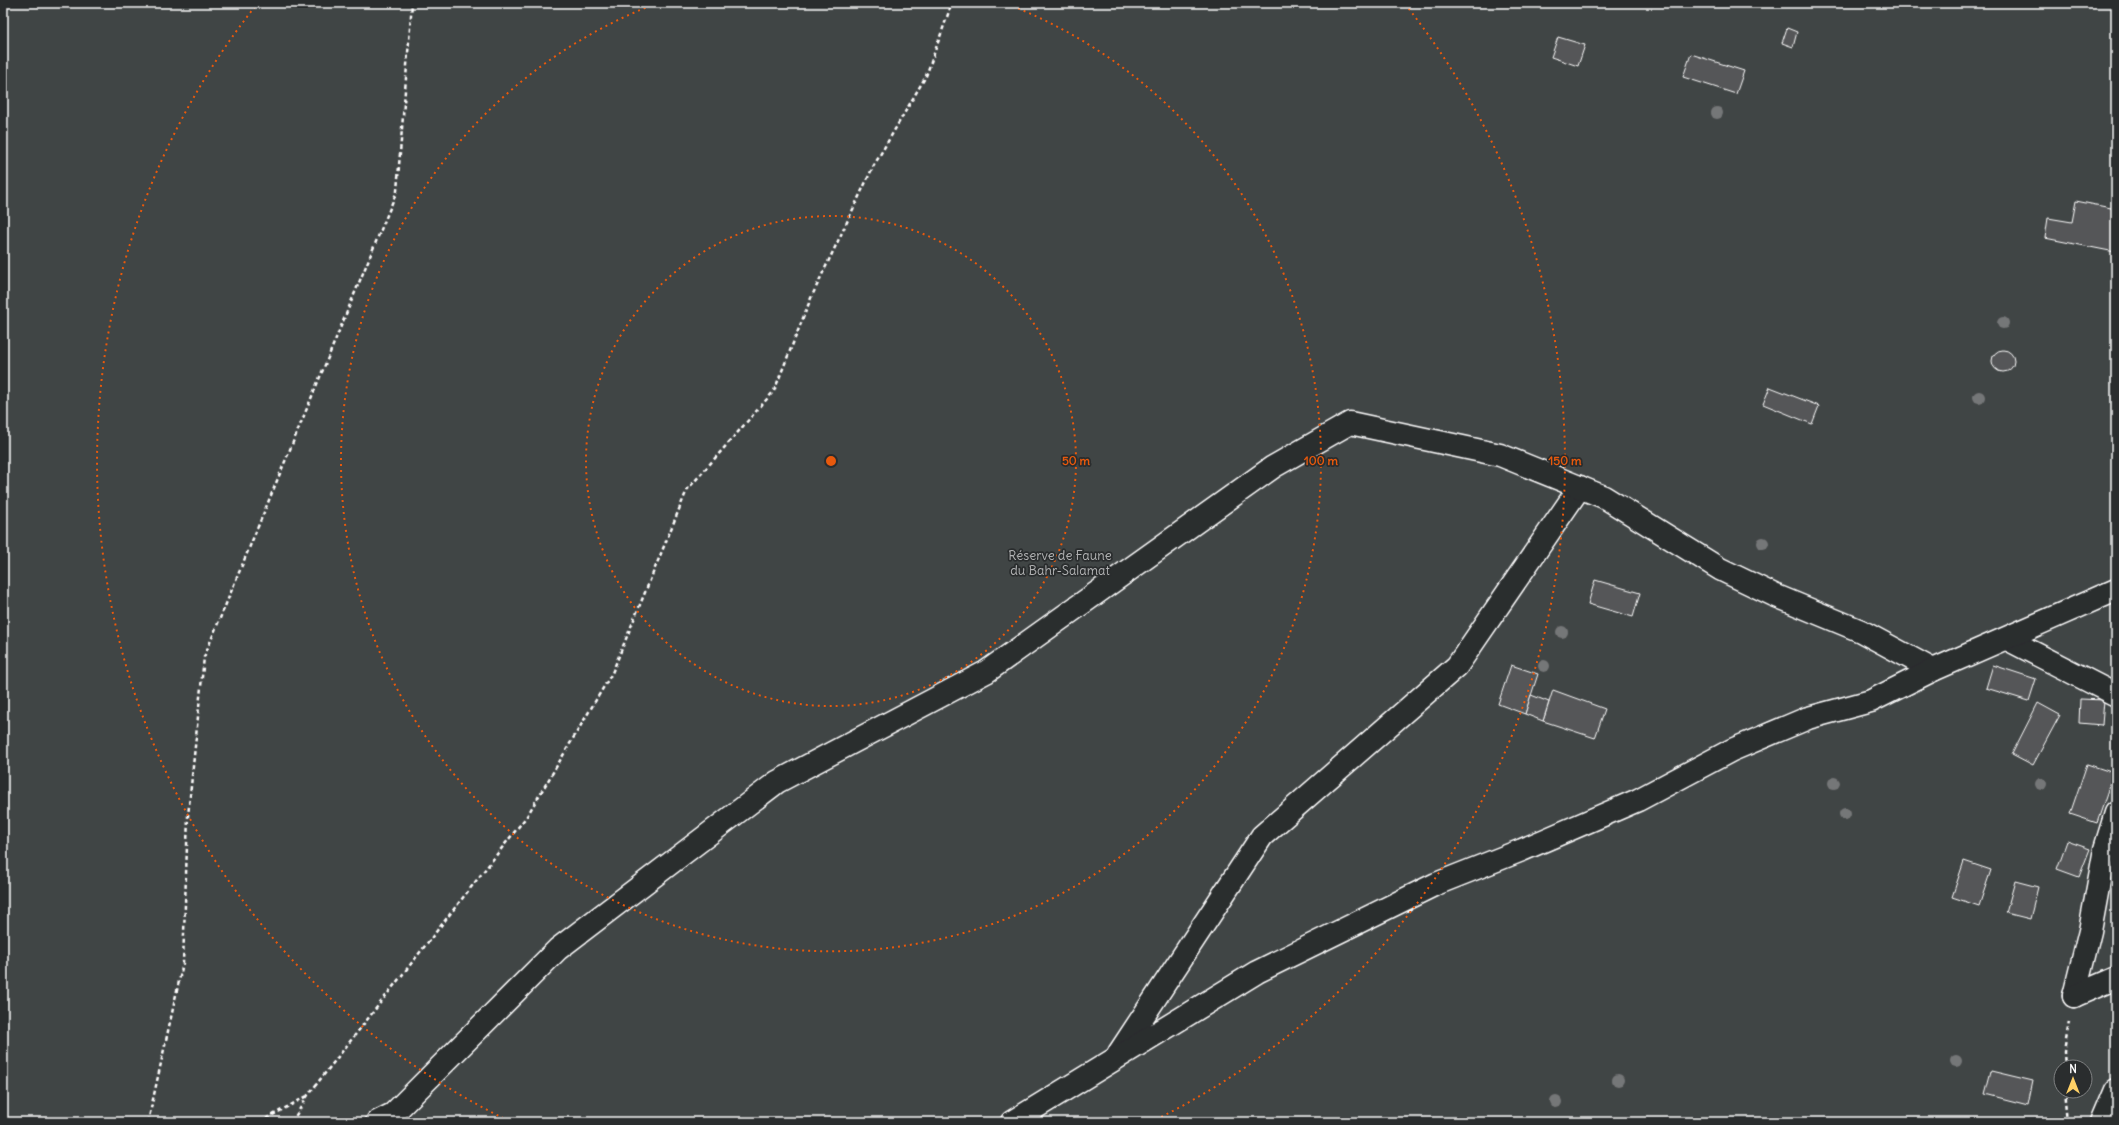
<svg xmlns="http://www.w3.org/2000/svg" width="2119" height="1125" font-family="Delius,sans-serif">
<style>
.park{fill:#414445;stroke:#a0a2a2;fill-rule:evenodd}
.building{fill:#555758;stroke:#fff}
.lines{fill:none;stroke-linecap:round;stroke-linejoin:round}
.minor-casing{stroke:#fff;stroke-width:25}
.path{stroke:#fff;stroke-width:2.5;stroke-dasharray:4 3;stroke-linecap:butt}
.minor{stroke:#2a2d2e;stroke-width:22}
.tree{fill:#757778}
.ring{fill:none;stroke:#e8590c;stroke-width:2;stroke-dasharray:2 4}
.labels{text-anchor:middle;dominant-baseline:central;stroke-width:3.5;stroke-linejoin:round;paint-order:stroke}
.park-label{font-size:13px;fill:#b3b4b5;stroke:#2a2d2e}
.centre{fill:#e8590c;stroke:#2a2d2e;stroke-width:2}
.ring-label{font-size:12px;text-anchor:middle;font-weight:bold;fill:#e8590c;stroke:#2a2d2e;stroke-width:3.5;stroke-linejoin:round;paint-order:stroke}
</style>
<rect width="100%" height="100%" fill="#2a2d2e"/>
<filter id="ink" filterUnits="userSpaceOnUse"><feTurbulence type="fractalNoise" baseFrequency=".025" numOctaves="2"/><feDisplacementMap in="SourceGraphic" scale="8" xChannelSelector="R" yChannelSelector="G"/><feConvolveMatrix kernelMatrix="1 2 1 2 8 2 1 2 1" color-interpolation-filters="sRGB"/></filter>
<g filter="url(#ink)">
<!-- park -->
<path class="park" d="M3,3H2116V1122H3ZM2061,1067H2085V1091H2061Z"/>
<!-- building -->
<g class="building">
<path d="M1787,28L1797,32L1793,47L1782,43Z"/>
<path d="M1558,37L1585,45L1578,66L1551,57Z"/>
<path d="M1691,54L1744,71L1736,94L1683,77Z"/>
<path d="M2076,201L2116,209L2115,252L2045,238L2048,218L2072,222Z"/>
<circle cx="2003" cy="361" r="11"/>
<path d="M1770,387L1819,406L1812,424L1763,404Z"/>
<path d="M1595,580L1640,593L1633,617L1588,604Z"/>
<path d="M1511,665L1538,674L1525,714L1498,704Z"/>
<path d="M1993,665L2036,679L2029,701L1986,688Z"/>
<path d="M1553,690L1605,709L1595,738L1543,721Z"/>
<path d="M1531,695L1549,702L1543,721L1525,714Z"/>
<path d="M2080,699L2104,700L2102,725L2079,723Z"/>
<path d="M2038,703L2060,715L2033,765L2012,754Z"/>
<path d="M2087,764L2114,773L2097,823L2070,814Z"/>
<path d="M2067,841L2090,849L2079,877L2057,869Z"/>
<path d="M1964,861L1991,870L1979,906L1952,897Z"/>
<path d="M2015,881L2038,887L2030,919L2006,913Z"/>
<path d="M1991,1071L2033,1081L2028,1105L1985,1094Z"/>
</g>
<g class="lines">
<defs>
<g id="minor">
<path d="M2007,639L2116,695"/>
<path d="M2074,996L2090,931L2105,849L2116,813"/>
<path d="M2074,996L2116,978"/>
<path d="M1119,1053L1262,836L1457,666L1580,487"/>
<path d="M377,1122L393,1114L558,949L777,782L986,672L1273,467L1350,423L1500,455L1604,497L1720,569L1774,595L1861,631L1933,670"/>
<path d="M1012,1122L1257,972L1436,884L1522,850L1638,800L1732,750L1808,718L1871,701L1933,670L2116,590"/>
<path d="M2102,1122L2116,1089"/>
</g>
</defs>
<!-- minor casing -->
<use href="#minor" class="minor-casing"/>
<!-- path -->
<g class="path">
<path d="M2065,1067L2064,1051L2069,1022"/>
<path d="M2066,1091L2069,1122"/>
<path d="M148,1122L183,963L188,816L204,657L397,191L412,3"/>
<path d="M260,1122L307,1096"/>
<path d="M292,1122L308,1095L527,816L612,673L687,490L774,391L811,298L873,167L926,76L952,3"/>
</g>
<!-- minor -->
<use href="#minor" class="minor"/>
</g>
<!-- trees -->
<g class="tree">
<circle cx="1717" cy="113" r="6"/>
<circle cx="2003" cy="323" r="6"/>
<circle cx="1979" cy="397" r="6"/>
<circle cx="1763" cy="543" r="6"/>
<circle cx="1562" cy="632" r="6"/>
<circle cx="1544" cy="666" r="6"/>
<circle cx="1834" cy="783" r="6"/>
<circle cx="2041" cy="784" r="6"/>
<circle cx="1845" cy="814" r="6"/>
<circle cx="1956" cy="1061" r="6"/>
<circle cx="1618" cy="1080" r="6"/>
<circle cx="1556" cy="1102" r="6"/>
</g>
</g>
<!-- distance rings -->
<g class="ring">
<circle cx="831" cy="461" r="245"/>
<path d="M1007 4A490 490 0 1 1 655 4"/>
<path d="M509 1121A734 734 0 0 1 257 4M1405 4A734 734 0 0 1 1153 1121"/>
</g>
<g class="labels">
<!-- park labels -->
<g class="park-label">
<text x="1060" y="555">Réserve de Faune<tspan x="1060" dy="15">du Bahr-Salamat</tspan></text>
</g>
</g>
<circle cx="831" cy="461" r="6" class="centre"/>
<g class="ring-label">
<text x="1076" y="465">50 m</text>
<text x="1321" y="465">100 m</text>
<text x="1565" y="465">150 m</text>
</g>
<!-- margin -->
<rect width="2119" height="1125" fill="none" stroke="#2a2d2e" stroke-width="16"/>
<rect x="8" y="8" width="2103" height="1109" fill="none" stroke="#fff" stroke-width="1.5" filter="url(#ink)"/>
<!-- north arrow -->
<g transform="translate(2073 1079)"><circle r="19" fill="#2a2d2e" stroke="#7f8182"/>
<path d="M0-3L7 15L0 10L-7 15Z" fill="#ffd166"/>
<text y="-6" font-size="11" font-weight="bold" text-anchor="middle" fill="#ffffff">N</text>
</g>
</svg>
